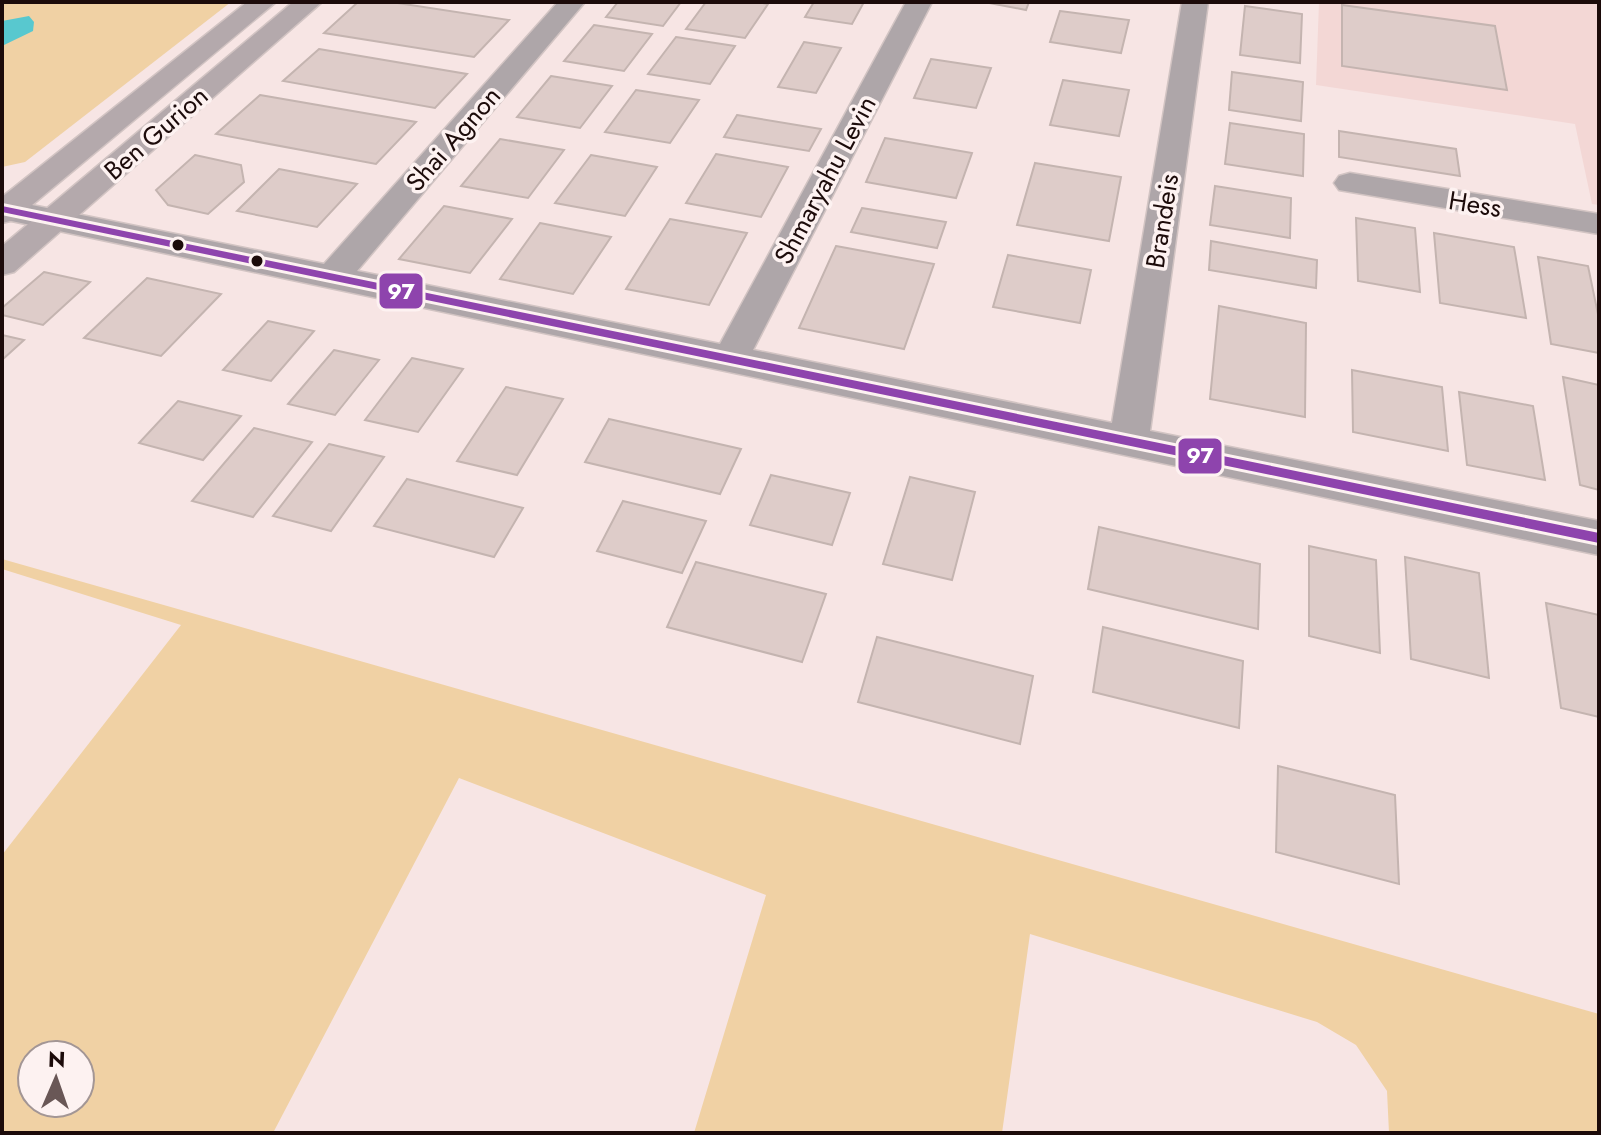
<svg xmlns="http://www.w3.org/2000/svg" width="1601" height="1135" font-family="Jost,sans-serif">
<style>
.built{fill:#f3d7d5}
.green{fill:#f0d1a4;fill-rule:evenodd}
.water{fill:#58c8cf}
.building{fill:#deccc9;stroke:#c4b4b0;stroke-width:2}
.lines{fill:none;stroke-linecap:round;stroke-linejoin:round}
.minor-casing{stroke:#d2c4c3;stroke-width:3}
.major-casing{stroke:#d2c4c3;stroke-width:3}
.minor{fill:#aea6a9;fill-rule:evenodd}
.major{fill:#b4a9ac;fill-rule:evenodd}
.bus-1-casing{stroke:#fdf2f1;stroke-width:6}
.bus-1{fill:#8e44ad;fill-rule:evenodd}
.bus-dot{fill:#1c0b0a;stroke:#fdf2f1;stroke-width:3}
.labels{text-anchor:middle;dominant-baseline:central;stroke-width:7;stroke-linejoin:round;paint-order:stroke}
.far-street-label{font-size:26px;fill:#1c0b0a;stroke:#fdf2f1}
.line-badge{stroke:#fdf2f1;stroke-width:3}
.badge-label{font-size:22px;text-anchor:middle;font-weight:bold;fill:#fff}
</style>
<rect width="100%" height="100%" fill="#f7e5e4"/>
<!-- built -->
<path class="built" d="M1319,2H1599V205L1592,204L1575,124L1316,85Z"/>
<!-- green -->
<g class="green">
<path d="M2,2H231L25,162L2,167Z"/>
<path d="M2,559L1599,1014V1133H1389L1387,1091L1356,1045L1317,1022L1030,934L1002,1133H694L766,895L459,778L273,1133H2V855L181,625L2,569ZM32,1055H80V1103H32Z"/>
</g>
<!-- water -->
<path class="water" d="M29,16L34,22L33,31L2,46V21Z"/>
<!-- building -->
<g class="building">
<path d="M358,2H391L509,20L474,57L324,33Z"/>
<path d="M618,2H681L663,26L606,17Z"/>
<path d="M706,2H756L768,4L745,38L686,29Z"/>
<path d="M814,2H864L852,24L805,17Z"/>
<path d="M984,2H1029L1026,10Z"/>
<path d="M1342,5L1495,26L1507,90L1342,66Z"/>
<path d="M1245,6L1302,14L1300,63L1240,55Z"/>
<path d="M1060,11L1129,20L1121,53L1050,42Z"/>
<path d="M594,25L652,34L624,71L564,61Z"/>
<path d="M676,37L735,46L710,84L648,74Z"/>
<path d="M804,42L841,48L816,93L778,87Z"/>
<path d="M319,49L467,74L435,108L283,81Z"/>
<path d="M931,59L991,68L976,108L914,98Z"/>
<path d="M1232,72L1303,82L1301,121L1229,110Z"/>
<path d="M551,76L612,86L580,128L517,117Z"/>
<path d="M1063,80L1129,90L1119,136L1050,125Z"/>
<path d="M636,90L699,100L670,143L605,132Z"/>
<path d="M260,95L416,122L376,164L216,134Z"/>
<path d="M737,115L821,129L809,151L724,137Z"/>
<path d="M1230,123L1304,134L1303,176L1225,164Z"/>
<path d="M1339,131L1456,149L1460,176L1339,157Z"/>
<path d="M885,138L972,153L956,198L866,182Z"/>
<path d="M500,139L564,150L528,198L461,186Z"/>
<path d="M716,154L788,167L761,217L686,203Z"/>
<path d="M195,155L241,165L244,182L208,214L168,205L156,190Z"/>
<path d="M591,155L657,167L625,216L555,203Z"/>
<path d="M1035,163L1121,177L1109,241L1017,225Z"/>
<path d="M279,169L357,184L317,227L237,211Z"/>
<path d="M1215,186L1291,198L1290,238L1210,225Z"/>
<path d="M444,206L512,219L470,273L399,259Z"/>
<path d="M862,208L946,222L937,248L851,232Z"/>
<path d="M1356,218L1415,228L1420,292L1358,281Z"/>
<path d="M670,219L747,233L709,305L626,289Z"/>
<path d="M540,223L611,237L573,294L500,279Z"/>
<path d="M1434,233L1514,247L1526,318L1440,303Z"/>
<path d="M1211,241L1317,260L1316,288L1209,270Z"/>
<path d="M836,246L934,264L904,349L799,328Z"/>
<path d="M1008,255L1091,270L1080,323L993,307Z"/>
<path d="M1538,257L1588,266L1599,319V353L1551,344Z"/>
<path d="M44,272L90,282L43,325L2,315V308Z"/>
<path d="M147,278L221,294L161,356L84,338Z"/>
<path d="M1219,306L1306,323L1305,417L1210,399Z"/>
<path d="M268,321L314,331L271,381L223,370Z"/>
<path d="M2,335L24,340L2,360Z"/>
<path d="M334,350L379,360L335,415L288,404Z"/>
<path d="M412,358L463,369L418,432L365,420Z"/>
<path d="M1352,370L1442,387L1448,451L1353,432Z"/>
<path d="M1563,377L1599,385V490L1580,485Z"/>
<path d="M506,387L563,399L517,475L457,461Z"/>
<path d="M1459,392L1533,406L1545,480L1467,465Z"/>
<path d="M178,401L241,416L203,460L139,443Z"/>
<path d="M609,419L741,449L720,494L585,462Z"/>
<path d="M254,428L312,442L253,517L192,501Z"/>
<path d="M329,444L384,457L331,531L273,516Z"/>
<path d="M771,475L850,493L832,545L750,525Z"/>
<path d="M910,477L975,492L952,580L883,564Z"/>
<path d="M407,479L523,508L494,557L374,526Z"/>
<path d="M623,501L706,521L682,573L597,551Z"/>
<path d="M1099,527L1260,564L1258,629L1088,589Z"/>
<path d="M1309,546L1376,560L1380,653L1309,636Z"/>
<path d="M1405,557L1479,573L1489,678L1411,659Z"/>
<path d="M696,562L826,594L802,662L667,627Z"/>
<path d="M1546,603L1599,615V717L1561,708Z"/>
<path d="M1103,627L1243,661L1239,728L1093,692Z"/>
<path d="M877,637L1033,676L1020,744L858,702Z"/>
<path d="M1278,766L1395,795L1399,884L1276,852Z"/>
</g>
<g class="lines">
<defs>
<g id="minor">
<path d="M558,2H585L357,271L720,344L906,2H932L753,350L1112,423L1182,2H1208L1150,431L1599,521V555L2,219V199L324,264Z"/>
<path d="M1350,173L1599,214V234L1339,190L1334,183L1339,176Z"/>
</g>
<g id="major">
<path d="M247,2H276L14,220L2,223V197Z"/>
<path d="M293,2H322L14,272L2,275V246Z"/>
</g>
</defs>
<!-- minor casing -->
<use href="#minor" class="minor-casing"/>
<!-- major casing -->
<use href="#major" class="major-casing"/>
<!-- minor -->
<use href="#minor" class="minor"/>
<!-- major -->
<use href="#major" class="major"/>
<defs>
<path id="bus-1" d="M2,206L1599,533V543L2,212Z"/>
</defs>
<!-- bus-1 casing -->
<use href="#bus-1" class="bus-1-casing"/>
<!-- bus-1 -->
<use href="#bus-1" class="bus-1"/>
</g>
<!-- markers -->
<g class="bus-dot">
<circle cx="178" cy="245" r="7"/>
<circle cx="257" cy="261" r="7"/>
</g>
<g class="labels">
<!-- far-street labels -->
<g class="far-street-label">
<text transform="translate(156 133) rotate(-41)">Ben Gurion</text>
<text transform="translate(453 139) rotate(-49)">Shai Agnon</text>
<text transform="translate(825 180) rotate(-62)">Shmaryahu Levin</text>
<text transform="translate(1475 204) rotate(9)">Hess</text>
<text transform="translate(1162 221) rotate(-81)">Brandeis</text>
</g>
</g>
<g class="line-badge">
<rect x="378" y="272" width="46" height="38" rx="8" fill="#8e44ad"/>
<rect x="1177" y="437" width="46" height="38" rx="8" fill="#8e44ad"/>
</g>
<g class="badge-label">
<text x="401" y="299">97</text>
<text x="1200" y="463">97</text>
</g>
<!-- border -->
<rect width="1601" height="1135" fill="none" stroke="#1c0b0a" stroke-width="8"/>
<!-- north arrow -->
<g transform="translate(56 1079) rotate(2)"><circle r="38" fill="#fdf2f1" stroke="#a39695" stroke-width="2"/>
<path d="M0-6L14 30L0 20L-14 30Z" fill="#695756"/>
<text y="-12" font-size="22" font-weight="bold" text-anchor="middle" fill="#1c0b0a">N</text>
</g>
</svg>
